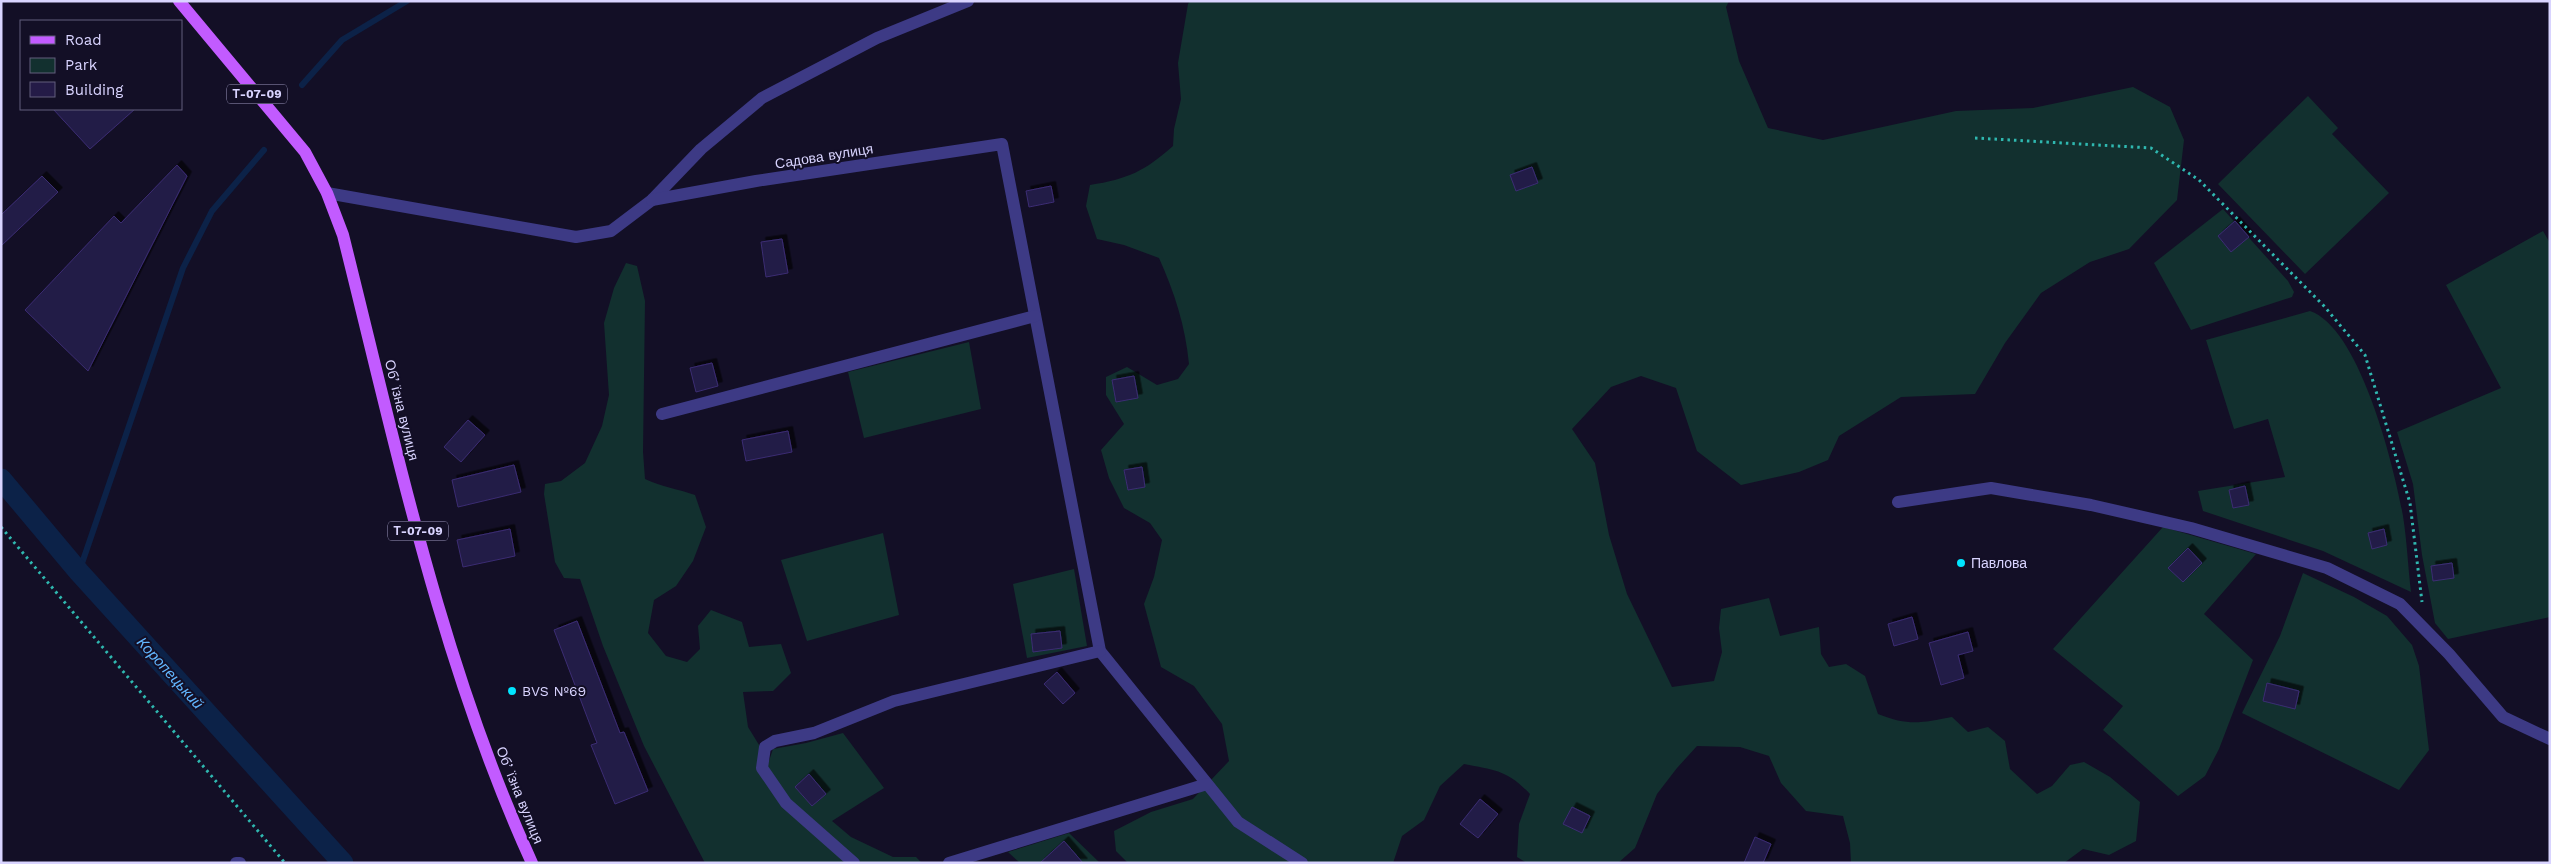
<svg xmlns="http://www.w3.org/2000/svg" width="2551" height="864" font-family="'Work Sans',sans-serif">
<style>
.green{fill:#12302f}
.lines{fill:none;stroke-linecap:round;stroke-linejoin:round}
.stream{stroke:#0c2248;stroke-width:6}
.canal{stroke:#0c2248;stroke-width:21}
.building{fill:#241b47;stroke:#3b2d73;filter:url(#shadow)}
.path{stroke:#2fb8b0;stroke-width:3;stroke-dasharray:2.5 4;stroke-linecap:butt}
.lane{stroke:#3d3a85;stroke-width:12}
.street{stroke:#3d3a85;stroke-width:12}
.primary{stroke:#c25bff;stroke-width:12}
.poi-dot{fill:#00e5ff;stroke:#130f26;stroke-width:2}
.labels{text-anchor:middle;dominant-baseline:central;stroke-width:4;stroke-linejoin:round;paint-order:stroke}
.shield{fill:#130f26;stroke:#9e99be;stroke-width:1}
.shield-label{font-size:12px;font-weight:bold;fill:#d9d4ff}
.street-label{font-size:14px;fill:#d9d4ff;stroke:#130f26}
.poi-label{font-size:14px;fill:#d9d4ff;stroke:#130f26;text-anchor:start}
.water-label{font-size:15px;font-style:italic;fill:#62b6ff;stroke:#130f26}
</style>
<defs>
<filter id="shadow"><feDropShadow dx="4.5" dy="-4.5" stdDeviation="0" flood-color="#0009"/></filter>
</defs>
<rect width="100%" height="100%" fill="#130f26"/>
<!-- green -->
<g class="green">
<path d="M1190,1H1729L1726,7L1739,61L1768,128L1823,140L1956,111L2033,108L2133,87L2170,107L2184,140L2177,200L2129,249L2090,262L2041,293L2005,343L1975,394L1901,397L1839,436L1828,460L1799,472L1741,485L1697,451L1676,388L1641,376L1611,387L1572,429L1595,463L1609,535L1627,594L1672,687L1714,681L1722,652L1719,628L1721,609L1769,598L1780,636L1819,627L1821,654L1829,667L1846,664L1865,676L1878,714C1908,726 1921,723 1952,717L1968,732L1988,727L2005,741L2010,769L2037,794L2052,786L2070,765L2084,762L2110,777L2140,802L2136,841L2109,855L2083,849L2064,863H1851L1850,843L1843,816L1806,811L1781,783L1769,756L1740,747L1697,746L1677,768L1657,794L1635,848L1618,863H1527L1517,857L1519,824L1530,794C1507,770 1495,770 1464,764L1440,786L1424,820L1402,836L1393,863H1128L1116,851L1114,831L1151,812L1193,799L1229,761L1222,724L1194,686L1161,667L1144,604L1154,577L1162,540L1150,523L1124,508L1109,478L1101,450L1124,424L1106,395V377L1127,367L1157,385L1178,379L1189,364C1185,325 1175,294 1159,258L1124,245L1097,239L1086,206L1090,185C1128,179 1145,171 1173,146L1174,129L1181,99L1178,63L1188,4Z"/>
<path d="M2308,96L2338,128L2332,134L2389,193L2305,274L2218,184Z"/>
<path d="M2223,209L2288,281L2294,292L2292,297L2191,330L2154,263Z"/>
<path d="M2543,231L2550,243V617L2448,639L2435,623L2422,555L2413,484L2397,432L2501,388L2446,285Z"/>
<path d="M626,263L637,266L645,301L643,452L645,479C662,487 678,489 695,495L706,527L693,561L676,586L654,600L648,633L666,656L687,662L700,649L698,626L711,610L742,622L749,647L781,644L791,673L773,691L743,692L748,727L769,761L773,749L806,743L843,733L884,788L832,821L851,837L893,857H916L922,863H705L644,746L603,646L580,579L564,578L555,562L544,494L545,484L561,481L585,463L602,426L609,395L604,323L614,288Z"/>
<path d="M2310,311C2360,328 2394,466 2403,516C2407,541 2408,567 2411,592L2323,551L2203,511L2198,491L2285,477L2268,419L2234,429L2206,340Z"/>
<path d="M969,342L981,409L864,438L848,372Z"/>
<path d="M2163,527L2256,554L2204,614L2253,660L2219,749L2205,776L2178,796L2103,730L2123,706L2053,649Z"/>
<path d="M883,533L899,615L807,641L781,560Z"/>
<path d="M1074,569L1087,646L1027,658L1013,584Z"/>
<path d="M2303,573L2354,597L2387,616L2412,645L2419,666L2429,750L2399,790L2242,713L2280,636Z"/>
<path d="M1069,833L1100,863H1020L1008,852Z"/>
</g>
<g class="lines">
<!-- stream -->
<g class="stream">
<path d="M302,85L342,40L407,1"/>
<path d="M79,572L183,268L212,211L264,150"/>
</g>
<!-- canal -->
<path class="canal" d="M1,479L79,572L343,863"/>
</g>
<!-- building -->
<g class="building">
<path d="M53,109H135L90,149Z"/>
<path d="M177,165L187,176L88,371L25,310L114,216L121,223Z"/>
<path d="M1532,167L1538,183L1516,191L1510,175Z"/>
<path d="M42,176L58,192L1,246V215Z"/>
<path d="M1051,186L1054,202L1029,207L1026,191Z"/>
<path d="M2235,221L2249,237L2231,252L2218,236Z"/>
<path d="M782,239L788,273L766,277L761,242Z"/>
<path d="M712,363L718,386L696,392L690,368Z"/>
<path d="M1134,376L1138,398L1116,402L1112,380Z"/>
<path d="M468,420L485,435L461,462L444,447Z"/>
<path d="M788,431L792,452L746,461L742,440Z"/>
<path d="M514,465L521,492L458,507L452,480Z"/>
<path d="M1142,467L1145,487L1128,490L1124,470Z"/>
<path d="M2245,486L2249,505L2233,508L2229,490Z"/>
<path d="M510,529L515,556L463,567L457,540Z"/>
<path d="M2384,529L2387,545L2372,549L2368,533Z"/>
<path d="M2188,548L2202,563L2183,582L2168,568Z"/>
<path d="M2452,563L2454,578L2433,581L2431,566Z"/>
<path d="M1912,617L1918,639L1894,646L1888,624Z"/>
<path d="M577,621L620,733L624,732L648,791L615,804L591,745L597,743L554,630Z"/>
<path d="M1060,631L1062,648L1033,652L1031,634Z"/>
<path d="M1968,632L1973,651L1958,655L1964,678L1941,685L1929,643Z"/>
<path d="M1057,672L1075,693L1063,704L1044,684Z"/>
<path d="M2267,683L2299,691L2295,709L2263,701Z"/>
<path d="M809,774L826,794L812,806L795,787Z"/>
<path d="M1480,799L1498,814L1478,838L1460,824Z"/>
<path d="M1572,807L1590,816L1582,833L1563,824Z"/>
<path d="M1755,837L1771,844L1763,863H1744Z"/>
<path d="M1064,841L1083,863H1040Z"/>
</g>
<g class="lines">
<!-- path -->
<g class="path">
<path d="M1975,138L2151,148L2199,180L2324,306L2365,355L2410,503L2422,602"/>
<path d="M1,527L285,863"/>
</g>
<!-- lane -->
<path class="lane" d="M236,863H240"/>
<!-- street -->
<g class="street">
<path d="M327,193L576,237L611,231L652,200L701,149L762,98L877,38L968,1"/>
<path d="M652,200L756,181L1002,144L1100,651L1238,822L1302,863"/>
<path d="M662,414L1035,316"/>
<path d="M1898,502L1991,488L2091,505L2191,528L2327,568L2400,604L2449,654L2503,717L2550,739"/>
<path d="M854,863L786,803L762,768L765,747L775,741L814,733L894,701L1100,651"/>
<path d="M949,863L1207,784"/>
</g>
<!-- primary -->
<path class="primary" d="M179,1L305,152L327,193L343,235C396,446 441,664 532,863"/>
</g>
<!-- markers -->
<g class="poi-dot">
<circle cx="1961" cy="563" r="5"/>
<circle cx="512" cy="691" r="5"/>
</g>
<g class="labels">
<!-- shield labels -->
<g class="shield">
<rect x="227" y="84.5" width="60" height="19" rx="4"/>
<rect x="388" y="521.5" width="60" height="19" rx="4"/>
</g>
<g class="shield-label">
<text x="257" y="94">Т-07-09</text>
<text x="418" y="531">Т-07-09</text>
</g>
<!-- street labels -->
<g class="street-label">
<text transform="translate(824 156) rotate(-9)">Садова вулиця</text>
<text transform="translate(402 410) rotate(76)">Обʼїзна вулиця</text>
<text transform="translate(520 795) rotate(68)">Обʼїзна вулиця</text>
</g>
<!-- poi labels -->
<g class="poi-label">
<text x="1971" y="563">Павлова</text>
<text x="522" y="691">BVS №69</text>
</g>
<!-- water labels -->
<g class="water-label">
<text transform="translate(170 673) rotate(48)">Коропецький</text>
</g>
</g>
<!-- border -->
<rect width="2551" height="864" fill="none" stroke="#d9d4ff" stroke-width="5"/>
<!-- legend -->
<rect x="20" y="20" width="162" height="90" fill="#130f26" stroke="#625e7d"/>
<rect x="30" y="36" width="25" height="8" fill="#c25bff" stroke="#625e7d"/>
<text x="65" y="45" font-size="15" fill="#d9d4ff">Road</text>
<rect x="30" y="58" width="25" height="15" fill="#12302f" stroke="#625e7d"/>
<text x="65" y="70" font-size="15" fill="#d9d4ff">Park</text>
<rect x="30" y="82" width="25" height="15" fill="#241b47" stroke="#625e7d"/>
<text x="65" y="95" font-size="15" fill="#d9d4ff">Building</text>
</svg>
